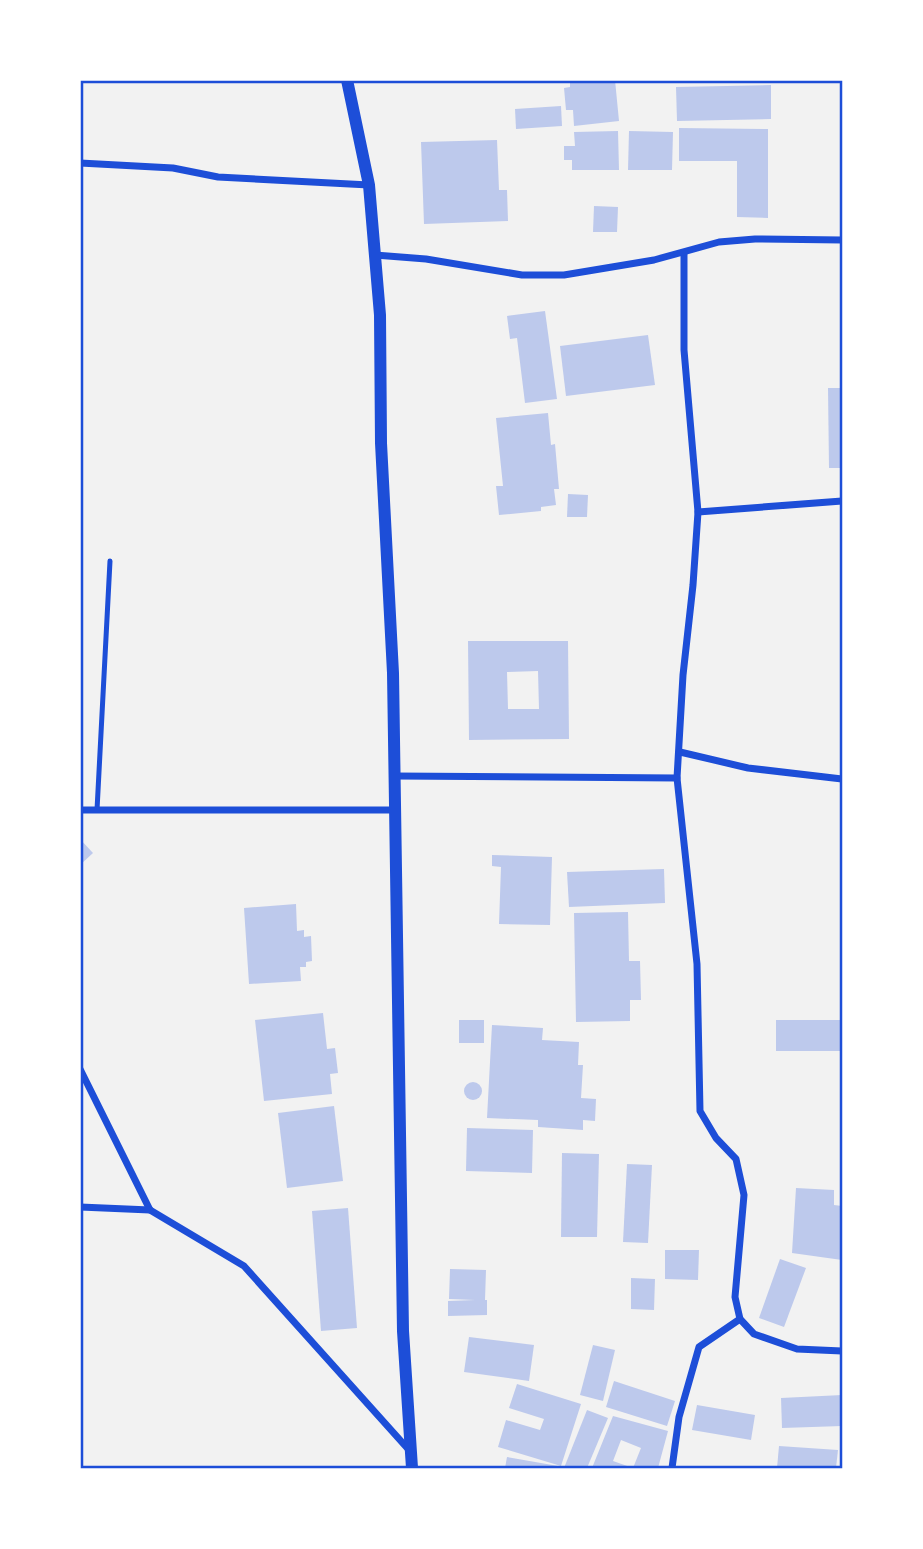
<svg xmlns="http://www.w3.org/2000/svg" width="923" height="1549" font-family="'Source Sans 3',sans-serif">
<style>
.building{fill:#bdc9ec;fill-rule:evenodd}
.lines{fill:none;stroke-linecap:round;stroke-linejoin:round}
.service{stroke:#1d4ed8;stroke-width:5}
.minor{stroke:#1d4ed8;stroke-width:7}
.tertiary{stroke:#1d4ed8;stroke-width:12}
.neatline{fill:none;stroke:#1d4ed8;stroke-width:2.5}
</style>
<rect width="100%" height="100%" fill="#f2f2f2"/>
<!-- building -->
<g class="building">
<path d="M570,80H615L619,121L574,126L573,110H566L564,88L570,87Z"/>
<path d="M771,85V119L677,121L676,87Z"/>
<path d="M561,106L562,126L516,129L515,109Z"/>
<path d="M679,128L768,129V218L737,217V161H679Z"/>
<path d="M618,131L619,170H572V160H564V146H575L574,132Z"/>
<path d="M629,131L673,132L672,170H628Z"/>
<path d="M497,140L499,190H507L508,221L424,224L421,142Z"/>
<path d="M594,206L618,207L617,232H593Z"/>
<path d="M545,311L557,399L525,403L517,338L510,339L507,316Z"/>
<path d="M648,335L655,385L566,396L560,346Z"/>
<path d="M828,388H842V468H829Z"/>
<path d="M548,413L551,445L555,444L559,489H554L556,505L541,507V511L499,515L496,486H503L496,418Z"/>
<path d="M568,494L588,495L587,517H567Z"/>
<path d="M468,641H568L569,739L469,740ZM538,671L539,709H508L507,672Z"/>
<path d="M80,839L93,853L80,865Z"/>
<path d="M492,855L552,857L550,925L499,924L501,867L492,866Z"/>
<path d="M664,869L665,903L569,907L567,872Z"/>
<path d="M296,904L297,931L304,930V937L311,936L312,961L306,962V967H300L301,981L249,984L244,908Z"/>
<path d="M628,912L629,961H640L641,1000H630V1021L576,1022L574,913Z"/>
<path d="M323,1013L327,1049L335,1048L338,1073L330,1074L332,1094L264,1101L255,1020Z"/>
<rect x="459" y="1020" width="25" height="23"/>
<rect x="776" y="1020" width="66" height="31"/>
<path d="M492,1025L543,1028L542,1040L579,1042L578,1065H583L581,1098L596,1099L595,1121L583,1120V1130L538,1127V1120L487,1118Z"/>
<circle cx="473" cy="1091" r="9"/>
<path d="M334,1106L343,1181L287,1188L278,1113Z"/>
<path d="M467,1128L533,1130L532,1173L466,1171Z"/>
<path d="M562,1153L599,1154L597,1237H561Z"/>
<path d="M627,1164L652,1165L648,1243L623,1242Z"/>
<path d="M796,1188L834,1190V1205L842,1206V1260L792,1253Z"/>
<path d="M348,1208L357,1328L321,1331L312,1211Z"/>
<path d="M665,1250H699L698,1280L665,1279Z"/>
<path d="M780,1259L806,1268L784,1327L759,1318Z"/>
<path d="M450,1269L486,1270L485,1300H487V1315L448,1316V1301L475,1300L449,1299Z"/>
<path d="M631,1278L655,1279L654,1310L631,1309Z"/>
<path d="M469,1337L534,1345L529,1381L464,1372Z"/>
<path d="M593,1345L615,1350L603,1401L580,1395Z"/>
<path d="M614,1381L675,1401L667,1426L606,1407Z"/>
<path d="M517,1384L581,1404L561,1466L498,1447L506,1420L540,1430L544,1419L509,1408Z"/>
<path d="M842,1395V1426L782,1428L781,1398Z"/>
<path d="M697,1405L755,1415L751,1440L692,1430Z"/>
<path d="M587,1410L608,1418L587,1468H564Z"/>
<path d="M613,1416L668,1431L658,1468H592ZM621,1440L641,1448L633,1468L613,1461Z"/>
<path d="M779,1446L838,1450L836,1468H777Z"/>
<path d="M507,1457L558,1466L557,1468H505Z"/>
</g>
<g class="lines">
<!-- service -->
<path class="service" d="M97,810L110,561"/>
<!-- minor -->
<g class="minor">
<path d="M80,163L173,168L218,177L369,185"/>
<path d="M684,253V350L698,512L693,585L683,675L677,778L697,964L700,1111L716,1138L736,1159L744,1195L735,1297L740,1319L754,1334L797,1349L842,1351"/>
<path d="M375,255L426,259L522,275H564L654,260L719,242L755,239L842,240"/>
<path d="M698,512L842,501"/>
<path d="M680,752L748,768L842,779"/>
<path d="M395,776L677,778"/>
<path d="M80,810H396"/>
<path d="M80,1069L150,1210L244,1266L409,1450"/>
<path d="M80,1207L150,1210"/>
<path d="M672,1468L679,1417L699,1347L740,1319"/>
</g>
<!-- tertiary -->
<path class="tertiary" d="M347,80L369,185L380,315L381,443L393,673L403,1331L412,1468"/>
</g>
<!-- border -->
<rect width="923" height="1549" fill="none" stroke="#ffffff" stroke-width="164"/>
<rect x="82" y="82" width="759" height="1385" class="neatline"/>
</svg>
